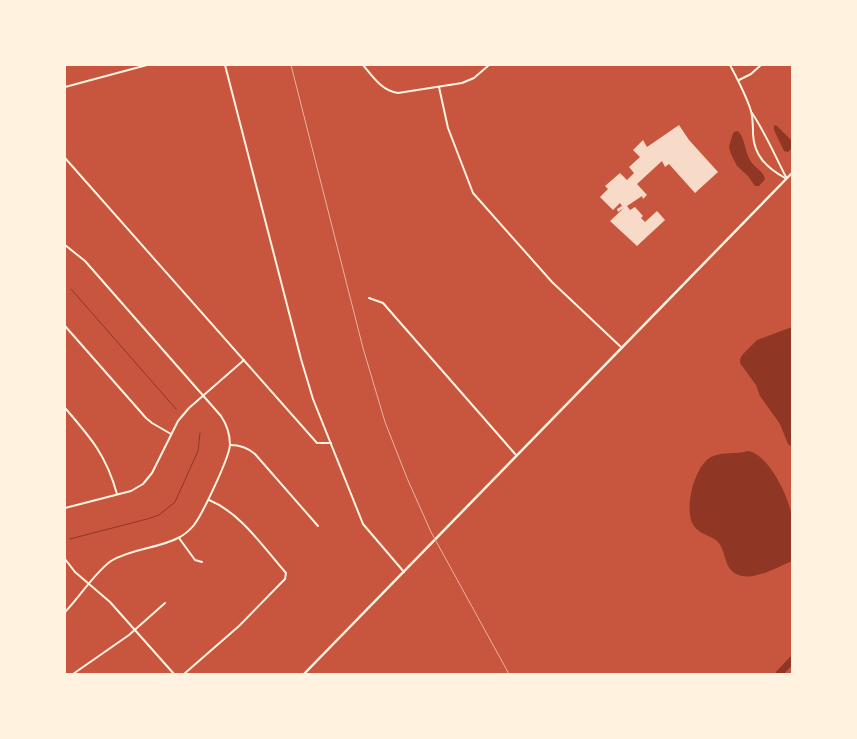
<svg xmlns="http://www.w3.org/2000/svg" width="857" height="739" font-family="Rubik,sans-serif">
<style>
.water{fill:#8f3625}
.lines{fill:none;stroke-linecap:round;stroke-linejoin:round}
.stream{stroke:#8f3625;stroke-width:1}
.river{stroke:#8f3625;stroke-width:7}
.building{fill:#f7dbc8}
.minor{stroke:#fff3e0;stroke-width:2}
.tertiary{stroke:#fff3e0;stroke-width:2.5}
.rail{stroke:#e9b49f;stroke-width:1}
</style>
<rect width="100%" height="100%" fill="#c8553d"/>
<!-- water -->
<g class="water">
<path d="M774,125L777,126L791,140L792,148L788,152L784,151L774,130Z"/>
<path d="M736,131L739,132C745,140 745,151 750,160C754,168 763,170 765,179L759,186H755L748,176L737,166L731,154L729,147L733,133Z"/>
<path d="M792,327V447L788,444L780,424L760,396L756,385L740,363V359L743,354L757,340Z"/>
<path d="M748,451C769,454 790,499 792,518C793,532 792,547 792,561C778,567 757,579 742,576C723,572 727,553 719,543C712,535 700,535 694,526C683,511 694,466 711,457C723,451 736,455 748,451Z"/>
</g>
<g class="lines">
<!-- stream -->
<g class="stream">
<path d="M71,289L176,409"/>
<path d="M70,539L147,519L159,515L175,502L198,451L200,433"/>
</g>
<!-- river -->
<path class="river" d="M779,674L792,660"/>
</g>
<!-- building -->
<path class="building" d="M679,125L689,140L718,172L695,193L669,164L665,167L662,161L637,184L647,195L643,199L642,196L627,206L630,210L635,207L643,216L641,218L645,222L657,211L665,220L637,246L610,221L624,208L618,212L617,209L622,206L620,203L613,210L600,197L608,189L605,186L620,173L627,180L634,173L629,167L640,157L633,150L643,140L647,147Z"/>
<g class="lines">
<!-- minor -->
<g class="minor">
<path d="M225,65L301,359L313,399L363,524L404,572"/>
<path d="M363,65C373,77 382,91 398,93L462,83L474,78L489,65"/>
<path d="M730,65C738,80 746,95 751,111C753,119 753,126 753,134C754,156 767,168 785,178"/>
<path d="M739,80L751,74L761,65"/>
<path d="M65,87L147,65"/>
<path d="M439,87L448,128L473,193L552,282L622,348"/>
<path d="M752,113C766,134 775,156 786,177"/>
<path d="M65,158L317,443H331"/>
<path d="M65,245L85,261L221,416C227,425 230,434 230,445C229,458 203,513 194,525C190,530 185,534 180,537C158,549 132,548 111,561C95,572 79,598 65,612"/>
<path d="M369,298L383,303L516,455"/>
<path d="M65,326L146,418L152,423L171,434"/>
<path d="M65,408C91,438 106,455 117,494"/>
<path d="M230,445C240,445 247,447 255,454L318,526"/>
<path d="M65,508L131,491L143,484L152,473L178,421L189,408L244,360"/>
<path d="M179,538L195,560L202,562"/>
<path d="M65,559L75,572L110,602L174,674"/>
<path d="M73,674L129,635L165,603"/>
<path d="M184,674L239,626L285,579L286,573C263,547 241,513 209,500"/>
</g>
<!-- tertiary -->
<path class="tertiary" d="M304,674L792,173"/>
<!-- rail -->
<path class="rail" d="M291,65L363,348L385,422L407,478L431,532L509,674"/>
</g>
<!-- border -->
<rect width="857" height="739" fill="none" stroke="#fff3e0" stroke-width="132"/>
</svg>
